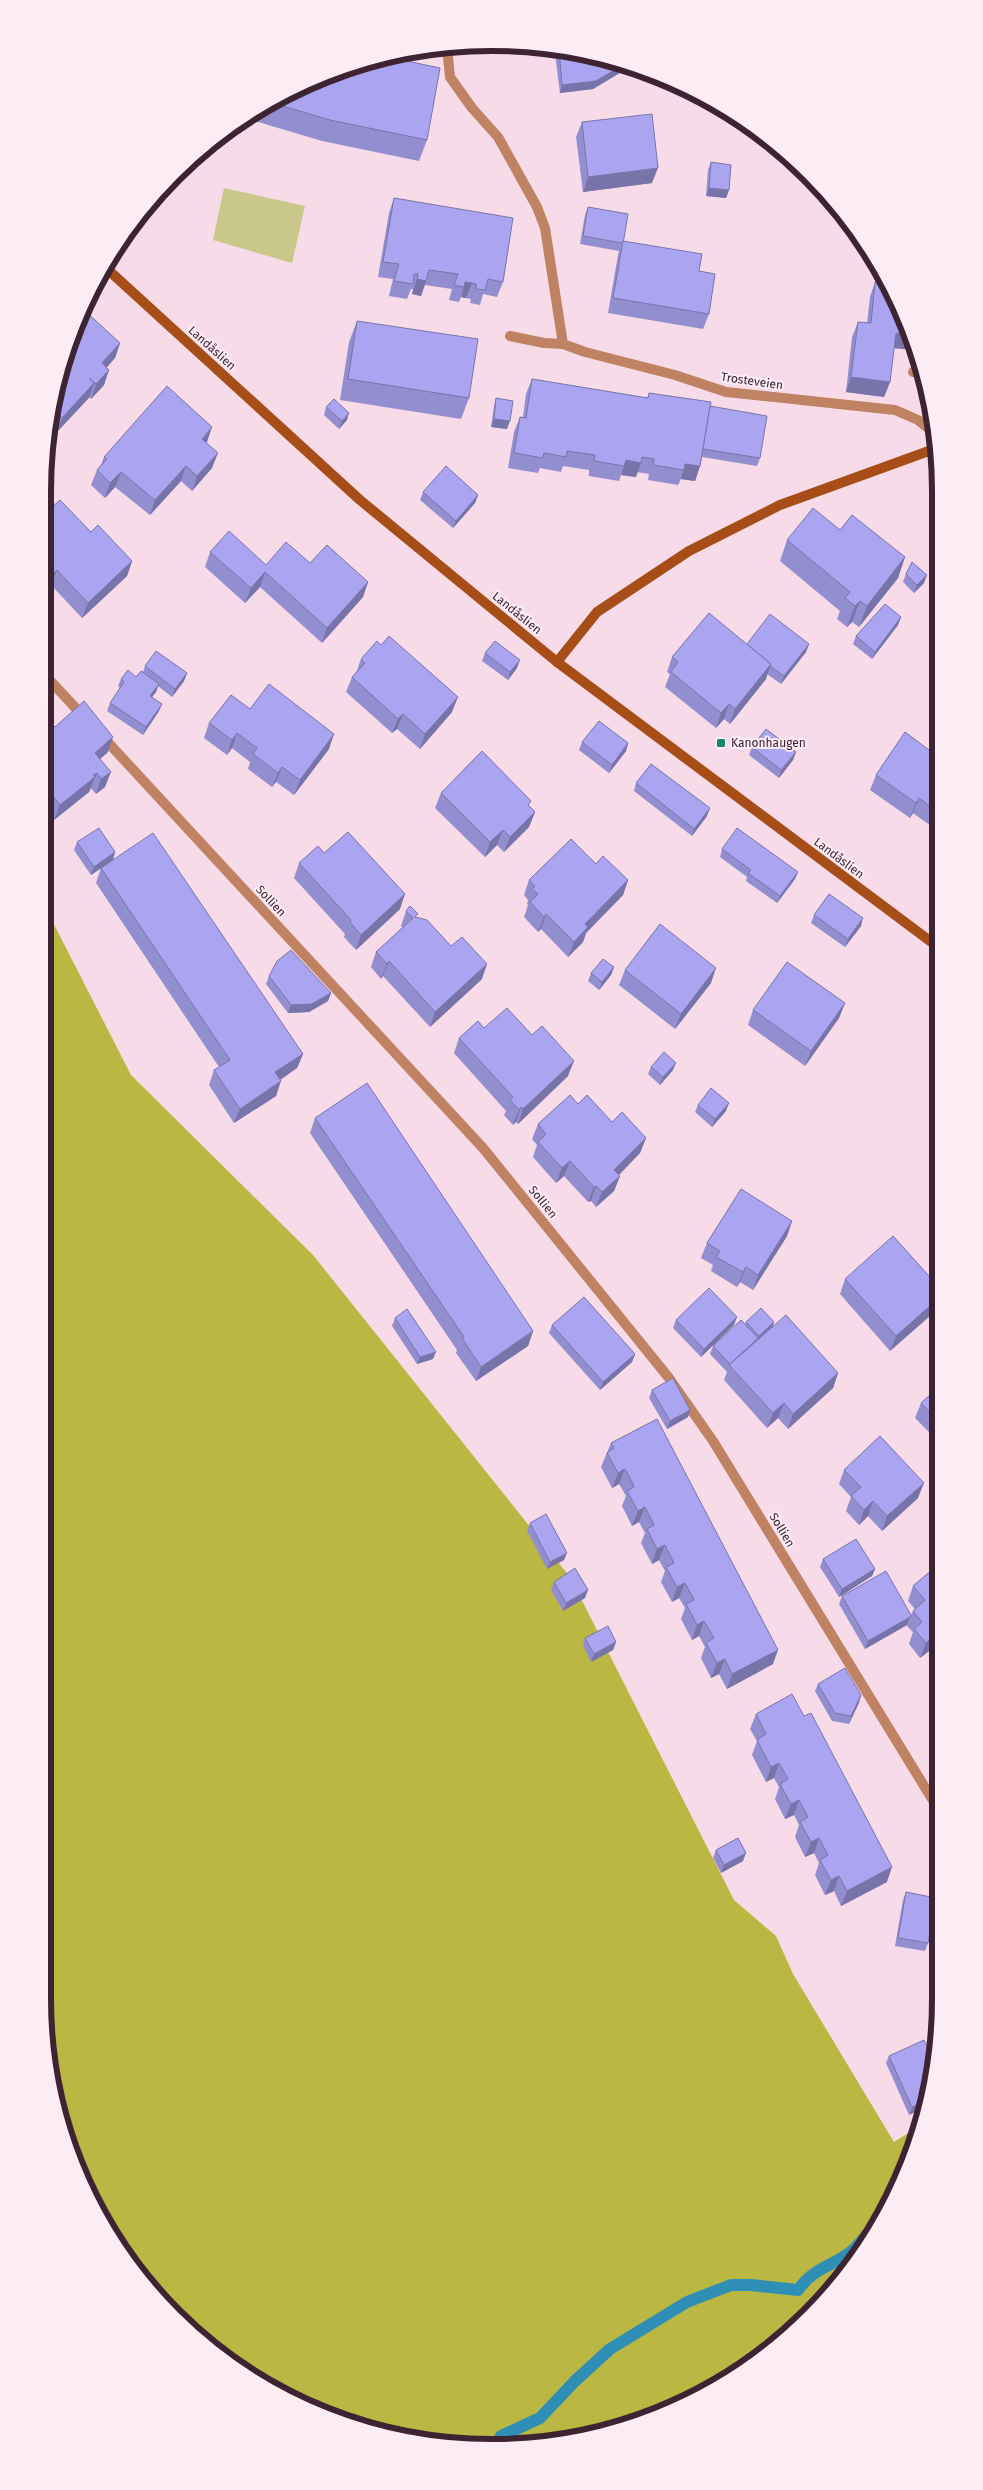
<svg xmlns="http://www.w3.org/2000/svg" width="983" height="2490" font-family="'Fira Sans',sans-serif">
<style>
.green{fill:#c9c88a}
.forest{fill:#bbb743}
.lines{fill:none;stroke-linecap:round;stroke-linejoin:round}
.stream{stroke:#2e8eb5;stroke-width:12}
.lane{stroke:#bf8263;stroke-width:10}
.street{stroke:#bf8263;stroke-width:10}
.secondary{stroke:#a74e18;stroke-width:10}
.wall{fill:#938ecf}
.shaded-wall{fill:#7874a9}
.building{fill:#aba5f1;stroke:#7874a9}
.poi-dot{fill:#178867;stroke:#fbedf3;stroke-width:2}
.labels{text-anchor:middle;dominant-baseline:central;stroke-width:4;stroke-linejoin:round;paint-order:stroke}
.street-label{font-size:12px;fill:#3e2432;stroke:#fbedf3}
.poi-label{font-size:12px;fill:#3e2432;stroke:#fbedf3;text-anchor:start}
.rim{fill:none;stroke:#3e2432;stroke-width:6}
</style>
<rect width="100%" height="100%" fill="#f7dbe8"/>
<!-- green -->
<path class="green" d="M224,188L305,206L292,263L213,240Z"/>
<!-- forest -->
<path class="forest" d="M42,901L131,1075L313,1255L570,1577L734,1900L776,1936L793,1974L894,2142L921,2125L894,2197L848,2272L741,2372L664,2413L579,2439L433,2444L347,2424L267,2387L154,2294L103,2223L66,2143L42,1998Z"/>
<g class="lines">
<!-- stream -->
<path class="stream" d="M498,2441L501,2436L540,2418L575,2381L610,2349L687,2302L731,2285H751L798,2290C815,2266 833,2267 853,2250C861,2243 866,2234 875,2228"/>
<!-- lane -->
<path class="lane" d="M913,372L921,373"/>
<!-- street -->
<g class="street">
<path d="M447,46L450,77L472,108L498,137L537,207L545,228L563,344"/>
<path d="M510,336L544,343L563,344L585,352L675,375L726,392L895,410L918,420L937,435"/>
<path d="M42,672L85,718"/>
<path d="M102,736L483,1148L669,1378L713,1441L940,1812"/>
</g>
<!-- secondary -->
<g class="secondary">
<path d="M105,267L360,500L557,662L938,947"/>
<path d="M557,662L597,612L689,551L780,505L937,448"/>
</g>
</g>
<!-- wall -->
<g class="wall">
<path d="M557,49L608,58L624,65L623,71L593,89L560,93L555,54Z"/>
<path d="M347,66L427,140L419,161L322,141L245,118L267,103Z"/>
<path d="M582,122L652,183L583,192L576,137Z"/>
<path d="M711,162L729,190L726,198L706,196L708,170Z"/>
<path d="M394,198L503,282L497,297L483,294L480,305L470,303L471,299L461,297L459,302L449,300L452,289L425,285L421,296L412,294L413,289H411L407,299L389,296L393,279L378,277L389,213Z"/>
<path d="M588,207L623,241L699,271L709,314L703,329L608,313L618,255L619,251L580,244L585,215Z"/>
<path d="M875,282L894,348L890,382L884,397L846,392L852,337L858,322L867,323L870,297Z"/>
<path d="M357,321L469,398L461,419L340,400L349,342Z"/>
<path d="M120,343L115,358L107,367L104,385L91,399L89,397L56,433L51,428L58,375Z"/>
<path d="M532,379L647,398L649,393L710,406L760,458L757,466L702,457L700,466L695,481L681,479L678,485L648,480L649,474L637,472L636,477L621,475L619,481L589,476V470L563,466L561,472L540,468L538,473L508,468L514,432L520,417H523L526,394Z"/>
<path d="M496,398L507,429L491,427L494,406Z"/>
<path d="M326,407L347,420L339,429L324,415Z"/>
<path d="M207,442L206,443L212,468L192,491L181,481L150,515L115,487L105,498L91,485L97,470L101,465L104,457Z"/>
<path d="M423,492L478,495L475,503L453,528L420,500Z"/>
<path d="M42,516L91,532L132,561L127,576L82,618L51,585L44,592L42,591Z"/>
<path d="M840,530L905,557L898,578L859,627L852,622L847,627L837,619L840,611L780,561L787,540Z"/>
<path d="M210,552L266,565L368,582L363,597L322,643L260,587L245,603L205,567Z"/>
<path d="M906,574L924,583L914,593L903,582Z"/>
<path d="M901,617L898,625L872,659L853,644L856,636Z"/>
<path d="M747,644H809L806,652L781,684L767,674L766,679L730,724L724,719L716,728L665,687L670,674L667,672L672,657Z"/>
<path d="M485,653L517,668L508,680L482,661Z"/>
<path d="M361,659L452,712L420,749L397,729L392,733L346,692L352,677L356,673Z"/>
<path d="M145,666L187,673L184,681L172,697L158,686L156,692L152,697L159,711L143,735L107,711L110,703L120,688L118,686L121,679L136,677L143,672Z"/>
<path d="M250,709L329,749L294,795L276,782L272,787L248,769L250,762L232,748L227,755L204,738L209,723Z"/>
<path d="M55,727L108,752L100,759L105,787L96,794L91,788L89,792L54,820L43,805L42,733Z"/>
<path d="M582,742L628,743L626,751L609,773L579,750Z"/>
<path d="M752,747L796,752L793,760L779,778L749,755Z"/>
<path d="M937,756L938,831L913,813L910,818L870,790L876,775Z"/>
<path d="M636,783L707,816L692,836L634,791Z"/>
<path d="M441,793L530,806L535,812L529,827L504,852L497,845L485,857L435,808Z"/>
<path d="M77,842L115,852L113,860L91,875L74,850Z"/>
<path d="M722,849L795,879L777,903L746,881L747,877L720,857Z"/>
<path d="M324,853L400,909L356,950L344,937L345,934L294,878L299,863Z"/>
<path d="M596,864L628,880L623,895L586,933L583,942L568,957L541,929L538,932L524,917L528,905L527,904L528,900L524,895L529,880Z"/>
<path d="M101,868L303,1054L297,1068L280,1080L276,1096L234,1123L209,1085L214,1070L219,1067L96,883Z"/>
<path d="M406,911L416,917L482,979L430,1027L383,976L381,979L371,967L376,952L403,928L401,926Z"/>
<path d="M814,915L861,926L845,947L811,923Z"/>
<path d="M614,967L611,975L599,990L588,981L591,973Z"/>
<path d="M625,970L711,983L675,1029L619,985Z"/>
<path d="M269,976L331,993L328,1001L309,1012L288,1013L266,984Z"/>
<path d="M845,1003L839,1018L805,1066L748,1025L753,1010Z"/>
<path d="M484,1028L568,1076L518,1124L516,1122L513,1125L504,1115L506,1111L454,1053L459,1038Z"/>
<path d="M651,1067L673,1070L660,1085L648,1074Z"/>
<path d="M578,1104L612,1122L646,1138L640,1153L619,1175L620,1176L614,1191L596,1207L591,1201L588,1202L564,1176L556,1183L533,1157L537,1145L532,1139L538,1124Z"/>
<path d="M698,1105L726,1111L712,1127L695,1112Z"/>
<path d="M315,1118L533,1331L528,1346L476,1381L456,1353L457,1350L310,1133Z"/>
<path d="M792,1221L787,1236L753,1290L740,1282L737,1287L711,1271L713,1265L701,1258L707,1243Z"/>
<path d="M845,1279L939,1287V1308L890,1351L840,1294Z"/>
<path d="M395,1318L433,1359L417,1364L392,1326Z"/>
<path d="M676,1320L734,1325L701,1357L673,1328Z"/>
<path d="M746,1322H774L773,1327L838,1373L833,1388L788,1429L778,1418L767,1428L724,1380L727,1372L710,1354L713,1346L745,1324Z"/>
<path d="M552,1325L635,1354L632,1362L600,1390L549,1333Z"/>
<path d="M939,1387V1468L929,1456L934,1441L936,1439L915,1418L921,1403Z"/>
<path d="M652,1390L690,1410L688,1417L667,1429L649,1398Z"/>
<path d="M611,1443L773,1664L727,1689L719,1674L711,1678L701,1658L705,1647L699,1636L692,1640L681,1619L685,1608L679,1598L672,1602L661,1582L665,1571L659,1560L652,1564L641,1543L645,1533L639,1522L632,1526L622,1506L626,1496L619,1484L612,1488L601,1467Z"/>
<path d="M844,1470L918,1498L882,1531L868,1516L859,1525L846,1511L851,1497L839,1484Z"/>
<path d="M530,1523L564,1560L547,1569L527,1531Z"/>
<path d="M823,1559L875,1569L872,1576L839,1597L820,1567Z"/>
<path d="M939,1564L940,1664L929,1651L920,1658L909,1644L913,1632L907,1626V1625L865,1649L839,1604L842,1596L911,1615L913,1611L915,1609L908,1601L913,1586Z"/>
<path d="M554,1582L585,1598L563,1611L551,1590Z"/>
<path d="M585,1638L616,1642L613,1650L591,1662L583,1645Z"/>
<path d="M818,1684L861,1695L849,1724L832,1721L815,1691Z"/>
<path d="M756,1714L887,1882L841,1906L834,1891L825,1895L815,1875L819,1863L814,1853L805,1857L795,1837L799,1825L794,1815L785,1819L775,1799L779,1787L774,1778L766,1782L752,1755L757,1741L750,1729Z"/>
<path d="M716,1850L743,1861L721,1873L713,1858Z"/>
<path d="M906,1892L928,1943L925,1951L895,1946L903,1900Z"/>
<path d="M889,2056L933,2058L909,2115L886,2063Z"/>
</g>
<!-- shaded-wall -->
<g class="shaded-wall">
<path d="M623,65H624L623,71L593,89L560,93L562,85Z"/>
<path d="M658,168L652,183L583,192L588,177Z"/>
<path d="M709,188L729,190L726,198L706,196Z"/>
<path d="M417,279L426,281L421,296L412,294Z"/>
<path d="M465,282L472,283L466,298L461,297Z"/>
<path d="M896,333L910,334L915,350L890,348Z"/>
<path d="M120,343L115,358L97,378L102,363Z"/>
<path d="M109,370L104,385L91,399L96,384Z"/>
<path d="M851,377L890,382L884,397L846,392Z"/>
<path d="M94,383L89,398L56,433L62,418Z"/>
<path d="M349,413L347,420L339,429L342,421Z"/>
<path d="M494,419L510,421L507,429L491,427Z"/>
<path d="M212,427L207,442L196,454L202,439Z"/>
<path d="M218,453L212,468L192,491L197,476Z"/>
<path d="M626,460L641,463L636,477L621,475Z"/>
<path d="M685,464L700,466L695,481L681,479Z"/>
<path d="M186,466L181,481L150,515L155,500Z"/>
<path d="M121,472L115,487L105,498L110,483Z"/>
<path d="M478,495L475,503L453,528L456,521Z"/>
<path d="M905,557L898,578L859,627L867,606Z"/>
<path d="M132,561L127,576L82,618L88,603Z"/>
<path d="M57,570L51,585L44,592L49,577Z"/>
<path d="M265,572L260,587L245,603L251,588Z"/>
<path d="M927,575L924,583L914,593L917,585Z"/>
<path d="M368,582L363,597L322,643L327,628Z"/>
<path d="M860,601L852,622L847,627L855,606Z"/>
<path d="M901,617L898,625L872,659L875,652Z"/>
<path d="M809,644L806,652L781,684L784,676Z"/>
<path d="M520,660L517,668L508,680L510,672Z"/>
<path d="M771,664L766,679L730,724L735,709Z"/>
<path d="M187,673L184,681L172,697L175,689Z"/>
<path d="M159,684L156,692L147,703L150,696Z"/>
<path d="M458,697L452,712L420,749L425,734Z"/>
<path d="M162,704L159,711L143,735L146,727Z"/>
<path d="M729,704L724,719L716,728L721,713Z"/>
<path d="M403,714L397,729L392,733L398,719Z"/>
<path d="M237,733L232,748L227,755L232,740Z"/>
<path d="M334,734L329,749L294,795L300,780Z"/>
<path d="M113,737L108,752L90,768L95,753Z"/>
<path d="M628,743L626,751L609,773L612,765Z"/>
<path d="M796,752L793,760L779,778L781,770Z"/>
<path d="M282,767L276,782L272,787L278,773Z"/>
<path d="M111,772L105,787L96,794L101,779Z"/>
<path d="M97,773L89,792L54,820L60,805Z"/>
<path d="M48,790L42,805L43,794Z"/>
<path d="M919,798L913,813L910,818L916,803Z"/>
<path d="M710,808L707,816L692,836L694,829Z"/>
<path d="M535,812L529,827L504,852L510,837Z"/>
<path d="M503,830L497,845L485,857L490,842Z"/>
<path d="M115,852L113,860L91,875L94,867Z"/>
<path d="M798,872L795,879L777,903L780,896Z"/>
<path d="M628,880L623,895L586,933L583,942L568,957L574,942L585,924Z"/>
<path d="M405,894L400,909L356,950L361,935Z"/>
<path d="M546,914L541,929L538,932L544,917Z"/>
<path d="M863,918L861,926L845,947L848,939Z"/>
<path d="M389,961L383,976L381,979L387,964Z"/>
<path d="M487,964L482,979L430,1027L435,1012Z"/>
<path d="M614,967L611,975L599,990L602,982Z"/>
<path d="M716,968L711,983L675,1029L681,1014Z"/>
<path d="M331,993L328,1001L309,1012L288,1013L291,1005Z"/>
<path d="M845,1003L839,1018L805,1066L811,1051Z"/>
<path d="M303,1054L297,1068L270,1087L275,1072Z"/>
<path d="M574,1061L568,1076L518,1124L523,1109Z"/>
<path d="M676,1063L673,1070L660,1085L663,1077Z"/>
<path d="M281,1081L276,1096L234,1123L240,1109Z"/>
<path d="M729,1103L726,1111L712,1127L715,1119Z"/>
<path d="M521,1107L516,1122L513,1125L519,1110Z"/>
<path d="M646,1138L640,1153L609,1185L614,1170Z"/>
<path d="M570,1161L564,1176L556,1183L562,1168Z"/>
<path d="M620,1176L614,1191L596,1207L602,1192Z"/>
<path d="M596,1186L591,1201L588,1202L594,1187Z"/>
<path d="M792,1221L787,1236L753,1290L758,1275Z"/>
<path d="M746,1267L740,1282L737,1287L743,1272Z"/>
<path d="M939,1298V1308L890,1351L896,1336Z"/>
<path d="M737,1317L734,1325L701,1357L704,1349Z"/>
<path d="M774,1322L771,1330L756,1344L759,1336Z"/>
<path d="M533,1331L528,1346L476,1381L481,1367Z"/>
<path d="M436,1352L433,1359L417,1364L420,1357Z"/>
<path d="M635,1354L632,1362L600,1390L603,1382Z"/>
<path d="M838,1373L833,1388L788,1429L793,1414Z"/>
<path d="M784,1403L778,1418L767,1428L773,1413Z"/>
<path d="M690,1410L688,1417L667,1429L670,1421Z"/>
<path d="M625,1469L619,1484L612,1488L618,1473Z"/>
<path d="M924,1483L918,1498L882,1531L887,1516Z"/>
<path d="M873,1501L868,1516L859,1525L864,1510Z"/>
<path d="M645,1507L639,1522L632,1526L638,1511Z"/>
<path d="M665,1545L659,1560L652,1564L657,1549Z"/>
<path d="M567,1553L564,1560L547,1569L550,1562Z"/>
<path d="M875,1569L872,1576L839,1597L842,1589Z"/>
<path d="M685,1583L679,1598L672,1602L677,1587Z"/>
<path d="M588,1590L585,1598L563,1611L566,1603Z"/>
<path d="M910,1617L907,1625L865,1649L868,1641Z"/>
<path d="M704,1621L699,1636L692,1640L697,1625Z"/>
<path d="M934,1636L929,1651L920,1658L926,1643Z"/>
<path d="M616,1642L613,1650L591,1662L594,1654Z"/>
<path d="M778,1650L773,1664L727,1689L732,1674Z"/>
<path d="M725,1659L719,1674L711,1678L717,1663Z"/>
<path d="M861,1695L859,1703L849,1724L851,1716Z"/>
<path d="M779,1763L774,1778L766,1782L771,1767Z"/>
<path d="M799,1800L794,1815L785,1819L791,1804Z"/>
<path d="M819,1838L814,1853L805,1857L811,1842Z"/>
<path d="M746,1853L743,1861L721,1873L724,1865Z"/>
<path d="M892,1867L887,1882L841,1906L847,1891Z"/>
<path d="M839,1876L834,1891L825,1895L831,1880Z"/>
<path d="M927,2100L926,2107L909,2115L912,2107Z"/>
</g>
<!-- building -->
<g class="building">
<path d="M559,50L608,58L623,65L596,81L562,85Z"/>
<path d="M388,57L440,68L427,140L330,120L269,102L347,66Z"/>
<path d="M652,114L658,168L588,177L582,122Z"/>
<path d="M711,162L731,165L729,190L709,188Z"/>
<path d="M394,198L513,218L503,282L488,279L485,290L476,289V284L472,283L465,282L464,287L454,285L458,274L429,270L426,281L417,279L418,274H414L413,284L394,281L399,264L383,262Z"/>
<path d="M588,207L628,214L623,244V241L622,243L583,236Z"/>
<path d="M623,241L702,254L699,271L715,274L709,314L613,298Z"/>
<path d="M875,282L884,283L906,319L910,334L896,333L890,382L851,377L858,322L871,323Z"/>
<path d="M83,309L120,343L102,363L109,370L96,384L89,378L94,383L62,418L53,410L58,375Z"/>
<path d="M357,321L478,339L469,398L348,379Z"/>
<path d="M532,379L648,398L649,393L711,402L700,466L685,464L684,470L653,465L654,459L642,457L641,463L626,460L624,466L594,461L595,455L567,451L566,457L544,453L543,458L514,453L520,417L526,418Z"/>
<path d="M167,386L212,427L202,439L218,453L197,476L186,466L155,500L121,472L110,483L97,470L107,459L104,457Z"/>
<path d="M496,398L513,401L510,421L494,419Z"/>
<path d="M334,399L349,413L342,421L326,407Z"/>
<path d="M710,406L767,416L760,458L703,449Z"/>
<path d="M446,466L478,495L456,521L423,492Z"/>
<path d="M60,500L91,532L98,525L132,561L88,603L57,570L49,577L42,570V516Z"/>
<path d="M813,508L840,530L852,515L905,557L867,606L860,601L855,606L845,598L850,592L787,540Z"/>
<path d="M229,531L266,565L286,542L310,563L327,545L368,582L327,628L265,572L251,588L210,552Z"/>
<path d="M912,562L927,575L917,585L906,574Z"/>
<path d="M885,604L901,617L875,652L856,636Z"/>
<path d="M709,613L771,664L735,709L729,704L721,713L671,672L678,662L672,657Z"/>
<path d="M770,614L809,644L784,676L770,666L771,664L747,644Z"/>
<path d="M389,636L458,697L425,734L403,714L398,719L352,677L365,663L361,659L377,641L381,645Z"/>
<path d="M495,641L520,660L510,672L485,653Z"/>
<path d="M156,651L187,673L175,689L145,666Z"/>
<path d="M128,670L136,677L141,671L159,684L150,696L162,704L146,727L110,703L124,682L121,679Z"/>
<path d="M269,684L334,734L300,780L282,767L278,773L253,754L257,748L237,733L232,740L209,723L231,695L250,709Z"/>
<path d="M84,701L113,737L95,753L111,772L101,779L97,773L93,775L95,777L60,805L48,790L43,794L42,793V733L53,725L55,727Z"/>
<path d="M599,721L628,743L612,765L582,742Z"/>
<path d="M766,729L796,752L781,770L752,747Z"/>
<path d="M905,732L937,756L938,812L919,798L916,803L876,775Z"/>
<path d="M482,751L531,801L528,805L535,812L510,837L503,830L490,842L441,793Z"/>
<path d="M651,764L710,808L694,829L636,783Z"/>
<path d="M99,828L115,852L94,867L77,842Z"/>
<path d="M737,828L798,872L780,896L748,873L751,870L722,849Z"/>
<path d="M348,832L405,894L361,935L350,922L351,920L299,863L318,846L324,853Z"/>
<path d="M153,833L303,1054L275,1072L281,1081L240,1109L214,1070L230,1060L101,868Z"/>
<path d="M571,839L596,864L603,856L628,880L585,924L588,927L574,942L546,914L544,917L530,902L538,894L532,889L535,886L529,880Z"/>
<path d="M829,894L863,918L848,939L814,915Z"/>
<path d="M410,906L418,914L415,917L427,920L451,946L462,937L487,964L435,1012L389,961L387,964L376,952L413,918L406,911Z"/>
<path d="M660,924L716,968L681,1014L625,970Z"/>
<path d="M291,950L331,993L312,1004L291,1005L269,976L277,961Z"/>
<path d="M603,959L614,967L602,982L591,973Z"/>
<path d="M787,962L845,1003L811,1051L753,1010Z"/>
<path d="M507,1008L532,1035L542,1026L574,1061L523,1109L521,1107L519,1110L510,1100L513,1097L459,1038L478,1021L484,1028Z"/>
<path d="M664,1052L676,1063L663,1077L651,1067Z"/>
<path d="M367,1083L533,1331L481,1367L462,1338L464,1337L315,1118Z"/>
<path d="M711,1088L729,1103L715,1119L698,1105Z"/>
<path d="M570,1095L578,1104L587,1095L612,1122L622,1112L646,1138L614,1170L620,1176L602,1192L596,1186L594,1187L570,1161L562,1168L538,1142L546,1134L538,1124Z"/>
<path d="M741,1189L792,1221L758,1275L746,1267L743,1272L716,1257L720,1251L707,1243Z"/>
<path d="M893,1236L939,1287V1298L896,1336L845,1279Z"/>
<path d="M709,1288L737,1317L704,1349L676,1320Z"/>
<path d="M584,1297L635,1354L603,1382L552,1325Z"/>
<path d="M761,1308L774,1322L759,1336L746,1322Z"/>
<path d="M407,1309L436,1352L420,1357L395,1318Z"/>
<path d="M786,1315L838,1373L793,1414L784,1403L773,1413L729,1365Z"/>
<path d="M741,1320L758,1338L730,1364L713,1346Z"/>
<path d="M673,1378L690,1410L670,1421L652,1390Z"/>
<path d="M939,1387V1422L921,1403Z"/>
<path d="M657,1419L778,1650L732,1674L725,1659L717,1663L706,1643L714,1638L704,1621L697,1625L686,1604L694,1600L692,1596L685,1583L677,1587L666,1567L674,1563L665,1545L657,1549L647,1529L654,1525L645,1507L638,1511L627,1491L634,1487L632,1482L625,1469L618,1473L607,1453L614,1448L611,1443Z"/>
<path d="M880,1436L924,1483L887,1516L873,1501L864,1510L851,1496L861,1487L844,1470Z"/>
<path d="M939,1437V1447L934,1441Z"/>
<path d="M546,1514L567,1553L550,1562L530,1523Z"/>
<path d="M856,1539L875,1569L842,1589L823,1559Z"/>
<path d="M939,1564L940,1642L934,1636L926,1643L914,1629L922,1622L913,1611L925,1600L913,1586Z"/>
<path d="M575,1568L588,1590L566,1603L554,1582Z"/>
<path d="M886,1571L911,1615L910,1617L868,1641L842,1596Z"/>
<path d="M608,1626L616,1642L594,1654L585,1638Z"/>
<path d="M845,1668L861,1695L851,1716L835,1713L818,1684Z"/>
<path d="M792,1694L804,1716L811,1713L892,1867L847,1891L839,1876L831,1880L820,1860L828,1855L819,1838L811,1842L800,1822L808,1817L799,1800L791,1804L780,1784L788,1779L786,1775L779,1763L771,1767L757,1740L766,1734L756,1714Z"/>
<path d="M738,1838L746,1853L724,1865L716,1850Z"/>
<path d="M906,1892L936,1898L928,1943L898,1938Z"/>
<path d="M924,2040L933,2058L927,2100L912,2107L889,2056Z"/>
</g>
<!-- markers -->
<rect class="poi-dot" x="716" y="738" width="10" height="10" rx="2.5"/>
<g class="labels">
<!-- street labels -->
<g class="street-label">
<text transform="translate(212 348) rotate(42)">Landåslien</text>
<text transform="translate(752 381) rotate(8)">Trosteveien</text>
<text transform="translate(517 613) rotate(39)">Landåslien</text>
<text transform="translate(839 858) rotate(37)">Landåslien</text>
<text transform="translate(271 901) rotate(47)">Sollien</text>
<text transform="translate(543 1202) rotate(51)">Sollien</text>
<text transform="translate(782 1530) rotate(59)">Sollien</text>
</g>
<!-- poi labels -->
<g class="poi-label">
<text x="731" y="743">Kanonhaugen</text>
</g>
</g>
<!-- crop -->
<path d="M0 0H983V2490H0ZM491 51H492A440 440 0 0 1 932 491V1999A440 440 0 0 1 492 2439H491A440 440 0 0 1 51 1999V491A440 440 0 0 1 491 51Z" fill="#fbedf3" fill-rule="evenodd"/>
<path class="rim" d="M491 51H492A440 440 0 0 1 932 491V1999A440 440 0 0 1 492 2439H491A440 440 0 0 1 51 1999V491A440 440 0 0 1 491 51Z"/>
</svg>
